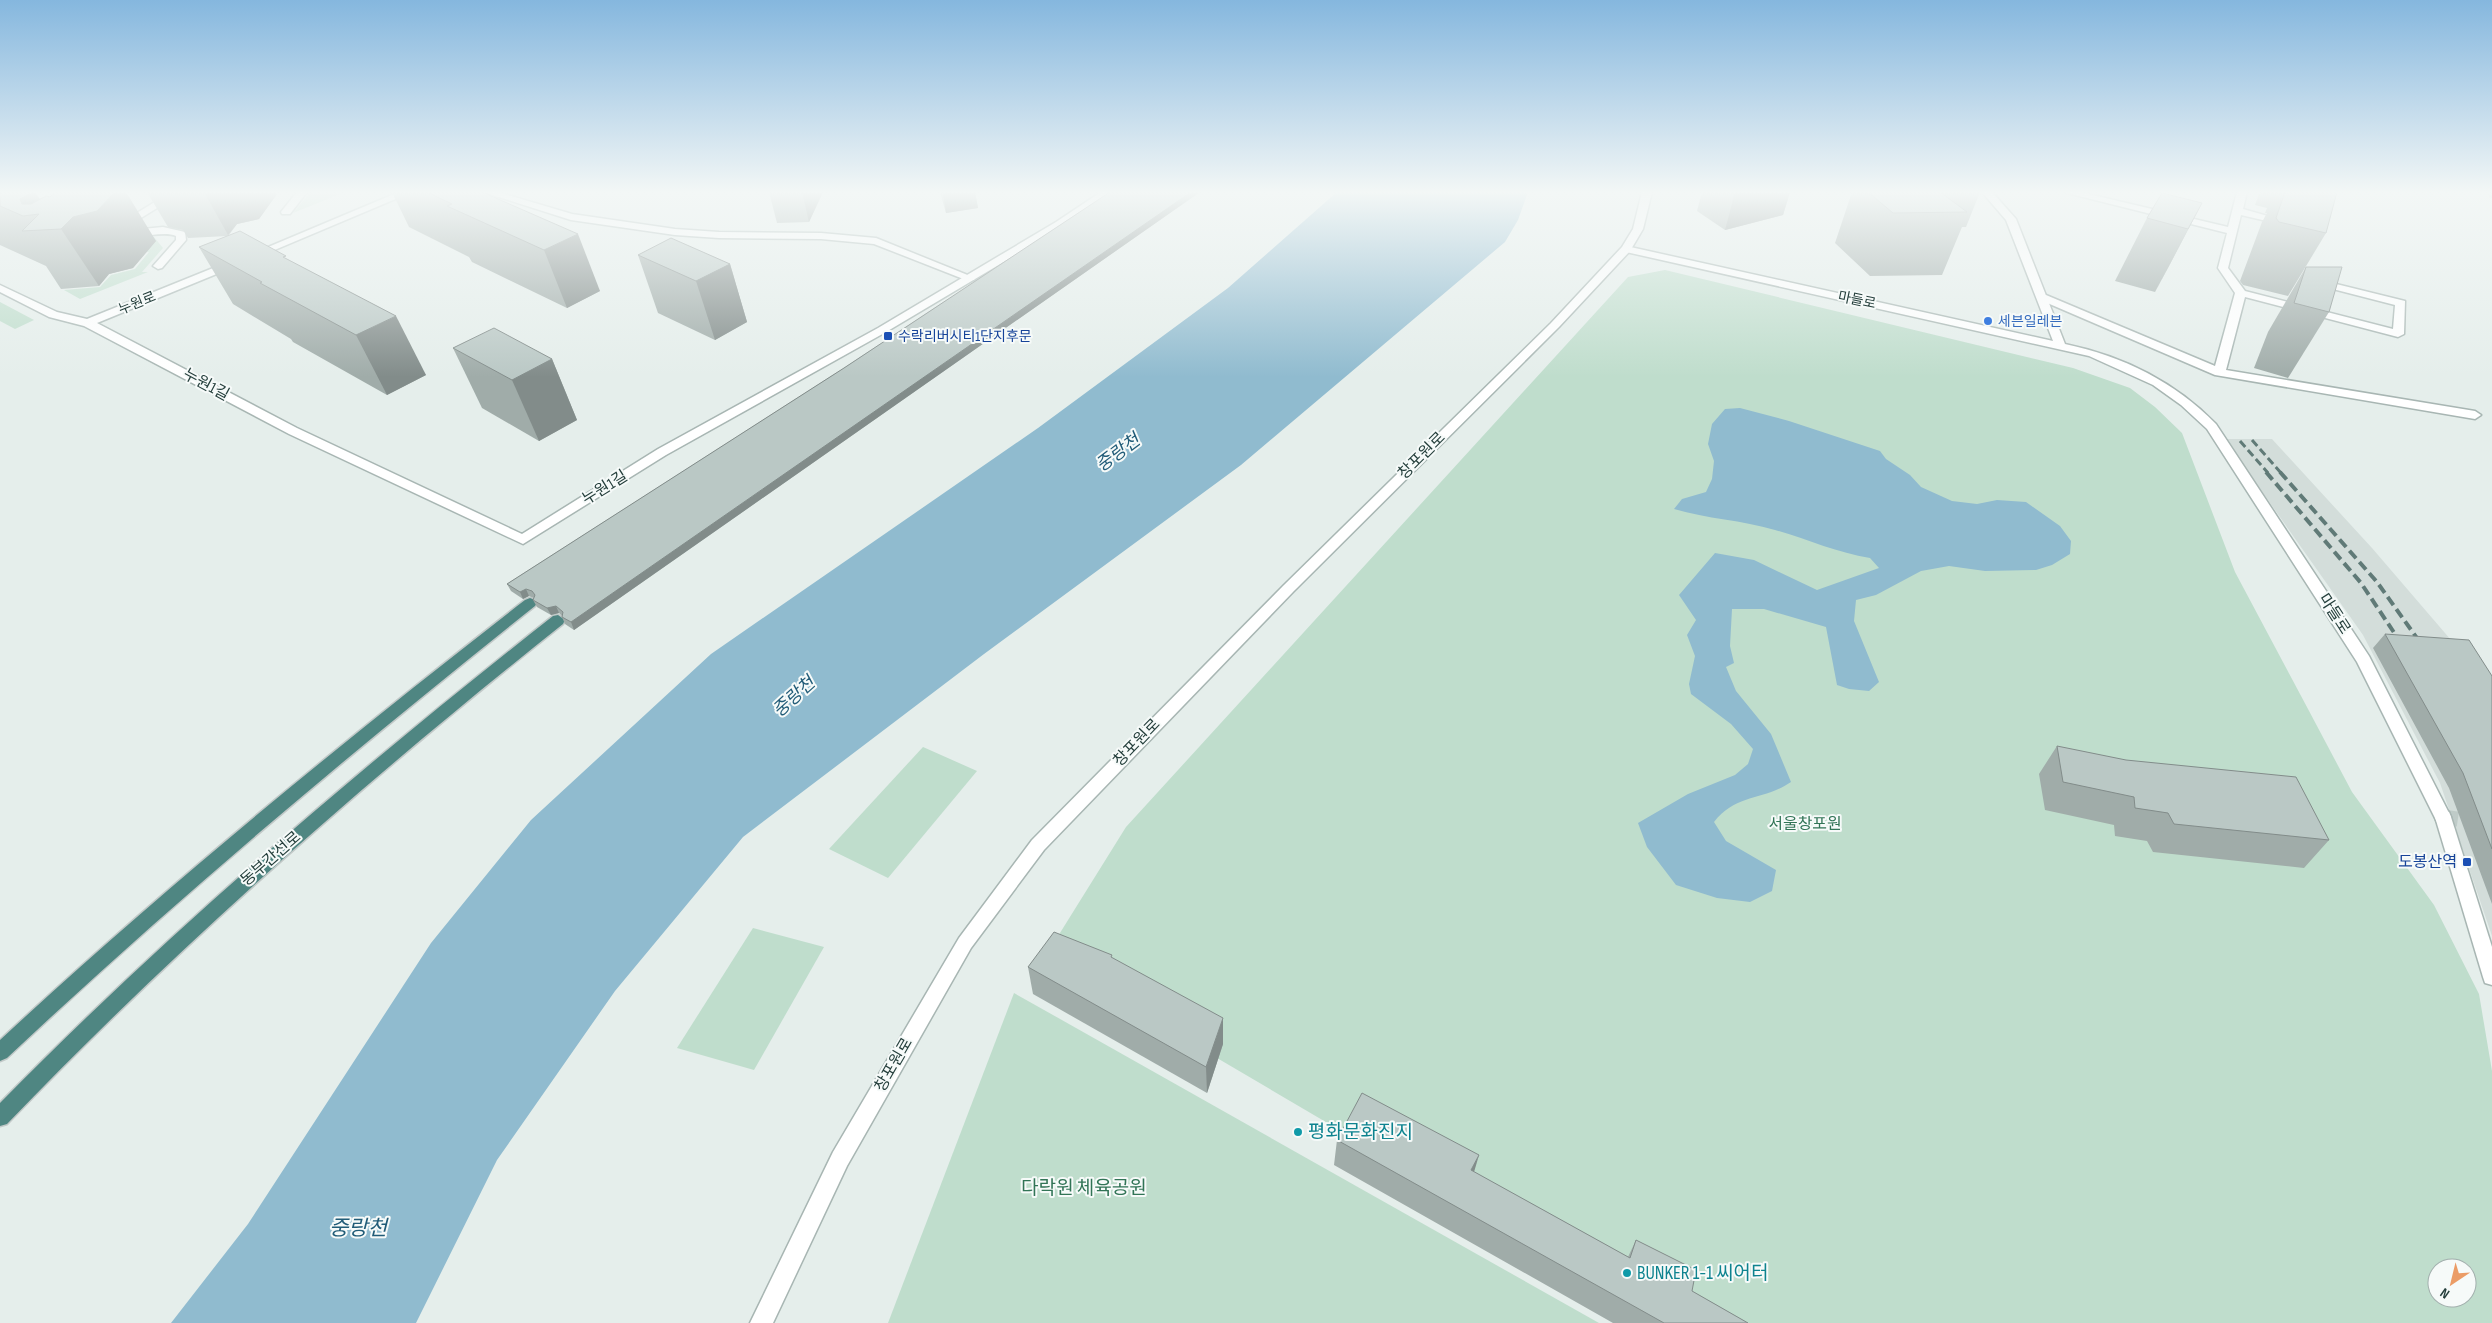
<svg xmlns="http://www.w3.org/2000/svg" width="2492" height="1323" font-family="'Sofia Sans Condensed','Noto Sans KR',sans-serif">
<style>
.built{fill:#d3ddda}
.green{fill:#bfddcc;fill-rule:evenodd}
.water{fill:#90bbcf}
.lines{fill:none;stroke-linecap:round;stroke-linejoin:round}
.minor-tunnel{stroke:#bfcbc8;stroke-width:15;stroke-dasharray:15 8;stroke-linecap:butt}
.service-casing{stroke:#a8b6b3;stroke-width:3}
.minor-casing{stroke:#a8b6b3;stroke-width:3}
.tertiary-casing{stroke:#a8b6b3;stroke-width:3}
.trunk-casing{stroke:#c2c9c8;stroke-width:3}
.service{fill:#fff;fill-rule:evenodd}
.minor{fill:#fff;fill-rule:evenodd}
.tertiary{fill:#fff;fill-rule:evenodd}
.trunk{fill:#4f8682;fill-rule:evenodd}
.rail-far1{stroke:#607a77;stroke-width:3;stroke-dasharray:8 4;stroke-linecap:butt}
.rail{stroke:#607a77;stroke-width:4;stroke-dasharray:10 5;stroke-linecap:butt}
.wall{fill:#a0aca9}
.shaded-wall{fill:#828c8a}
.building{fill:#bac8c5;stroke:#828c8a}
.shop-dot{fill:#3f7fe0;stroke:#f6faf9;stroke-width:2}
.transit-dot{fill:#1a4fb4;stroke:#f6faf9;stroke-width:2}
.culture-dot{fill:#0f9aa8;stroke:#f6faf9;stroke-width:2}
.labels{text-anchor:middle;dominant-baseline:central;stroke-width:4;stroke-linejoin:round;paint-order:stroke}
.far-street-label{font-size:14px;fill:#253f3c;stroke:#f6faf9}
.far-shop-label{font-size:14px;fill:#366cbe;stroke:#f6faf9;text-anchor:start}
.far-transit-label{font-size:14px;fill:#164399;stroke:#f6faf9;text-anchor:start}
.street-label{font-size:16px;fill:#253f3c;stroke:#f6faf9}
.park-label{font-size:16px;fill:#317456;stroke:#f6faf9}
.transit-label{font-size:16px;fill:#164399;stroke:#f6faf9;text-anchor:end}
.water-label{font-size:18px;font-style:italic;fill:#215c78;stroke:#f6faf9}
.near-culture-label{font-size:19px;fill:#0d838f;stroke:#f6faf9;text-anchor:start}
.near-park-label{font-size:19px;fill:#317456;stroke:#f6faf9}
.near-water-label{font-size:21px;font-style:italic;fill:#215c78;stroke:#f6faf9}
</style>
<rect width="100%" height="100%" fill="#e5eeeb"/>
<!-- built -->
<path class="built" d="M2225,439H2272L2372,548L2457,647L2492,703V936L2440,783L2363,635Z"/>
<!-- green -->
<g class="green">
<path d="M311,192H345L293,213Z"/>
<path d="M154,237L163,248L142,272H148L80,299L64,290L100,287L111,275L135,269L149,252L127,253L93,243Z"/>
<path d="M1665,270L2073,368L2130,388L2155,407L2182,433L2235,572L2308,709L2352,792L2434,905L2479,994L2492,1071V1323H1668L1045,957L1126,827L1628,277ZM2437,1268H2467V1298H2437Z"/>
<path d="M0,302L34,320L15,329L0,321Z"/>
<path d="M923,747L977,771L888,878L829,849Z"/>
<path d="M753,928L824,947L754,1070L677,1048Z"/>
<path d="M1014,993L1599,1323H888Z"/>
</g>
<!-- water -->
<g class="water">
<path d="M1337,192H1528L1518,220L1505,242L1241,465L984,654L743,837L615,991L497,1160L416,1323H171L248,1224L431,943L531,820L711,654L1038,428L1228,288Z"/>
<path d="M1740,408L1789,421L1880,451L1886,459L1910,475L1921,487L1952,501L1977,504L1997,500L2026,502L2060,526L2071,541L2070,554L2052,565L2036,570L1985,571L1949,566L1921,571L1876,595L1856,600L1854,621L1879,682L1869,691L1849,689L1837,685L1826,627L1764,609H1732L1730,646L1734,663L1726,667L1736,691L1771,734L1791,782C1763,801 1737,793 1714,822L1726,841L1776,870L1772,891L1750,902L1717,898L1676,885L1647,847L1638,823L1688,794L1735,775L1748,764L1753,749L1731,724L1691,694L1689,684L1695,656L1687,635L1696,620L1679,595L1715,553L1754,560L1817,590L1879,568L1870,558C1837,553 1807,539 1775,530C1742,520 1707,519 1674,509L1682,499L1706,492L1712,479L1714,461L1708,444L1712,424L1725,409Z"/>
</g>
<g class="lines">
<!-- minor-tunnel -->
<path class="minor-tunnel" d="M2443,817L2492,824"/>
<defs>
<g id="service">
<path d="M171,192H183L128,226L119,224Z"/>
<path d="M297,192H307L290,214H282L281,212Z"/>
<path d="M483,192H498L572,214L675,229L719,232L821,233L876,238L975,278L974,280H966L874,244L821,239L719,238L675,235L571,220Z"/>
<path d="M2063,192H2080L2228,227L2237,192H2247L2243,209L2289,222L2284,225L2241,215L2228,268L2245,291L2393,329L2395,305L2325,287L2316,288L2315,283L2320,280L2405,301L2404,334L2398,337L2245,297L2226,370L2475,411L2481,415L2475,419L2215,375L2038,299V295H2046L2215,366L2235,293L2218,268L2227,233Z"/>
<path d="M163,227L185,232L186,240L162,268L158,269L153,266L176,240V236C162,230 136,241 127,233L132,230Z"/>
<path d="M2443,810L2449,812L2451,817L2492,947V985L2485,983L2483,977L2435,817L2437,812Z"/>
</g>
<g id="minor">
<path d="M399,192H412L258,257H250L249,255Z"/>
<path d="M1101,192H1112L1064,226L886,332L666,455L523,544L289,434L84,326L49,317L0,292V285L57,312L87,319L228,262H236V266L97,323L297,428L522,534L658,449L878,328L1056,222Z"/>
<path d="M1982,192H1992L2016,219L2065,344C2123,356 2175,382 2216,424L2369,656L2451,817L2449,822L2443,824L2437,822L2357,662L2207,429L2181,405L2153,385L2089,356L1626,252L1621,249L1626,246L2053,341L2006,220Z"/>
</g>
<path id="tertiary" d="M1642,192H1652L1643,229L1630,251L1559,327L1293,592L1044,850L971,948L847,1166L773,1323H750L833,1152L959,938L1032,840L1283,586L1551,323L1622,247L1633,229Z"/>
<g id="trunk">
<path d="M530,598L535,600L537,603L535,606C353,751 176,899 7,1058L0,1061V1040C168,884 345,740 525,600Z"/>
<path d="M558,615L565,620L563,624C368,779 180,944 7,1124L0,1126V1103C172,928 360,768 553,616Z"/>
</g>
</defs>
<!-- service casing -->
<use href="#service" class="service-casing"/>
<!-- minor casing -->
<use href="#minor" class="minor-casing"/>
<!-- tertiary casing -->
<use href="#tertiary" class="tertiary-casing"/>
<!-- trunk casing -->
<use href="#trunk" class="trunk-casing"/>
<!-- service -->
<use href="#service" class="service"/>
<!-- minor -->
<use href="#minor" class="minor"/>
<!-- tertiary -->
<use href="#tertiary" class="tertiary"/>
<!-- trunk -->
<use href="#trunk" class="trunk"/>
<!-- rail-far1 -->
<g class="rail-far1">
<path d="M2252,440L2281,473"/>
<path d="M2240,441L2268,473"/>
</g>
<!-- rail -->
<g class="rail">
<path d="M2266,472L2361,583L2403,646"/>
<path d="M2280,472L2377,582L2424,648"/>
</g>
</g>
<!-- wall -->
<g class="wall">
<path d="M0,192H35L40,199L156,241L133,268L109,274L99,286L61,289L46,266L0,245Z"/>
<path d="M147,192H276L277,194L259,219L237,224L229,235L289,260L426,375L387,395L293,342L291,339L233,304L199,247L227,236L188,238L183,230L168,227Z"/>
<path d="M392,192H482L600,291L567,308L472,262L469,257L409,227Z"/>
<path d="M769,192H823L809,222L777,223Z"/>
<path d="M940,192H975L978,208L946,213Z"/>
<path d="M1110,192H1200L574,630L565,624L562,617V616L559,613L551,615L537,607L533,600L534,598L529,596L523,599L511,591L507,584L844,368Z"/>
<path d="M1702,192H1790L1783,215L1725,230L1697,211Z"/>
<path d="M1852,192H1980L1966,227H1962L1942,275L1870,276L1835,243Z"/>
<path d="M2260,192H2337L2326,233L2288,296L2243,285L2240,281L2262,222L2267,213H2265L2267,208L2255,205Z"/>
<path d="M2490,192H2492V198L2489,197Z"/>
<path d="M2202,203L2155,292L2115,281L2147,218Z"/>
<path d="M638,255L730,264L747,322L715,340L658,313Z"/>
<path d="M2306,267L2329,312L2288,378L2254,368L2268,332Z"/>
<path d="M453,348L552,359L577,420L539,441L482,408Z"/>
<path d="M2385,634L2492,676V904L2449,788L2373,648Z"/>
<path d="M2057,746L2329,840L2304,868L2153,852L2147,841L2115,836L2114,825L2045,810L2039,774Z"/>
<path d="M1112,958L1223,1044L1207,1093L1033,994L1028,967Z"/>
<path d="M1337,1140L1474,1172L1628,1257L1636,1240L1692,1291L1748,1323H1613L1334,1165Z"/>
</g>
<!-- shaded-wall -->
<g class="shaded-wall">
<path d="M33,192H35L59,229L39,214L22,204L20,199Z"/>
<path d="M115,192H126L156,241L133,268L109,274L99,286L61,229L73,217Z"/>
<path d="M204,192H276L277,194L259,219L237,224L228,235Z"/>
<path d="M802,192H823L809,222Z"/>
<path d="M943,192H975L978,208L946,213Z"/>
<path d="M1191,192H1200L574,630L571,622Z"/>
<path d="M1735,192H1790L1783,215L1725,230Z"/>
<path d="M2202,203L2169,266L2155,292L2188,229Z"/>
<path d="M578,234L600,291L567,308L544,250Z"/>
<path d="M730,264L747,322L715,340L696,281Z"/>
<path d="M396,316L426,375L387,395L356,335Z"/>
<path d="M552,359L577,420L539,441L512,380Z"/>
<path d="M526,589L529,596L523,599L520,592Z"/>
<path d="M556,606L559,613L551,615L547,608Z"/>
<path d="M1223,1018V1044L1207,1093L1206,1067Z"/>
<path d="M1479,1155L1472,1179L1471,1170Z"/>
</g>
<!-- building -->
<g class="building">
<path d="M0,192H33L20,199L22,204H31L46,196L50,197L56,192H115L97,211L73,217L61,229L22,231L39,214L23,216L0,206Z"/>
<path d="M427,192H482L578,234L544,250L447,206L452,204Z"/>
<path d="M1110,192H1191L571,622L562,617L563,612L556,606L547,608L533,600L535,595L532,591L526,589L520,592L507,584L844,368Z"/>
<path d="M1868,192H1940L1967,212L1893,213Z"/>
<path d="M2285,192H2337L2326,233L2279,222L2276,218Z"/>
<path d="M2162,193L2202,203L2188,229L2147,218Z"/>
<path d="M240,231L286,256L283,257L396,316L356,335L260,283L262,282L199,247Z"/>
<path d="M671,238L730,264L696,281L638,255Z"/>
<path d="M2306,267H2342L2329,312L2294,303Z"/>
<path d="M494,328L552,359L512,380L453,348Z"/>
<path d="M2385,634L2469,640L2492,676V849L2463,773Z"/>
<path d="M2057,746L2126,760L2296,777L2329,840L2174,824L2168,813L2135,808L2134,797L2063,782Z"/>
<path d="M1054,932L1112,955L1111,957L1223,1018L1206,1067L1028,967Z"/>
<path d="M1362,1093L1479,1155L1471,1170L1630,1258L1636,1240L1696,1270L1692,1291L1748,1323H1664L1337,1140Z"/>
</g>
<!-- sky -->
<linearGradient id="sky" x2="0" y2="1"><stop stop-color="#85b7de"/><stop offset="0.51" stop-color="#f3f7f6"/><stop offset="1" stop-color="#f3f7f6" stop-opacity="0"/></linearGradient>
<rect width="2492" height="377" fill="url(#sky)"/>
<!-- markers -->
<circle class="shop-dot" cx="1988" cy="321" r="5"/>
<g class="transit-dot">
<rect x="883" y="331" width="10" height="10" rx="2.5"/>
<rect x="2462" y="857" width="10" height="10" rx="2.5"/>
</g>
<g class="culture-dot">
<circle cx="1298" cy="1132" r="5"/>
<circle cx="1627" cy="1273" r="5"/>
</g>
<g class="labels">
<!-- far-street labels -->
<g class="far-street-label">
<text transform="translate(1857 300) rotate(12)">마들로</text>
<text transform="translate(137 303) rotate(-22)">누원로</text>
</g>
<!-- far-shop labels -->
<g class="far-shop-label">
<text x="1998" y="321">세븐일레븐</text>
</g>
<!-- far-transit labels -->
<g class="far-transit-label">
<text x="898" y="336">수락리버시티1단지후문</text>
</g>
<!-- street labels -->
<g class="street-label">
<text transform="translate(206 385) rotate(28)">누원1길</text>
<text transform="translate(1422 456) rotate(-45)">창포원로</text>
<text transform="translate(605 488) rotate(-32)">누원1길</text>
<text transform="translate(2334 614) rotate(57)">마들로</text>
<text transform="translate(1137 743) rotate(-46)">창포원로</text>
<text transform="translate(271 859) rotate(-41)">동부간선로</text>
<text transform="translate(894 1065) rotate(-60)">창포원로</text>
</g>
<!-- park labels -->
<g class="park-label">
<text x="1805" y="824">서울창포원</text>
</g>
<!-- transit labels -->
<g class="transit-label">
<text x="2457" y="862">도봉산역</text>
</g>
<!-- water labels -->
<g class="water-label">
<text transform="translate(1118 453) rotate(-37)">중랑천</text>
<text transform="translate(794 697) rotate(-42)">중랑천</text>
</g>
<!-- near-culture labels -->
<g class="near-culture-label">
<text x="1308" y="1132">평화문화진지</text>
<text x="1637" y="1273">BUNKER 1-1 씨어터</text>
</g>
<!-- near-park labels -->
<g class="near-park-label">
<text x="1084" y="1188">다락원 체육공원</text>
</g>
<!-- near-water labels -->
<g class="near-water-label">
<text x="358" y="1228">중랑천</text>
</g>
</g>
<!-- north arrow -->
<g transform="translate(2452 1283) rotate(215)"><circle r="24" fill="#f6faf9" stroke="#a2afad"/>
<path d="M0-4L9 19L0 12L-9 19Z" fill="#eb9c66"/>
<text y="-8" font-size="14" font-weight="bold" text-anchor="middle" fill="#253f3c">N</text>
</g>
</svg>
